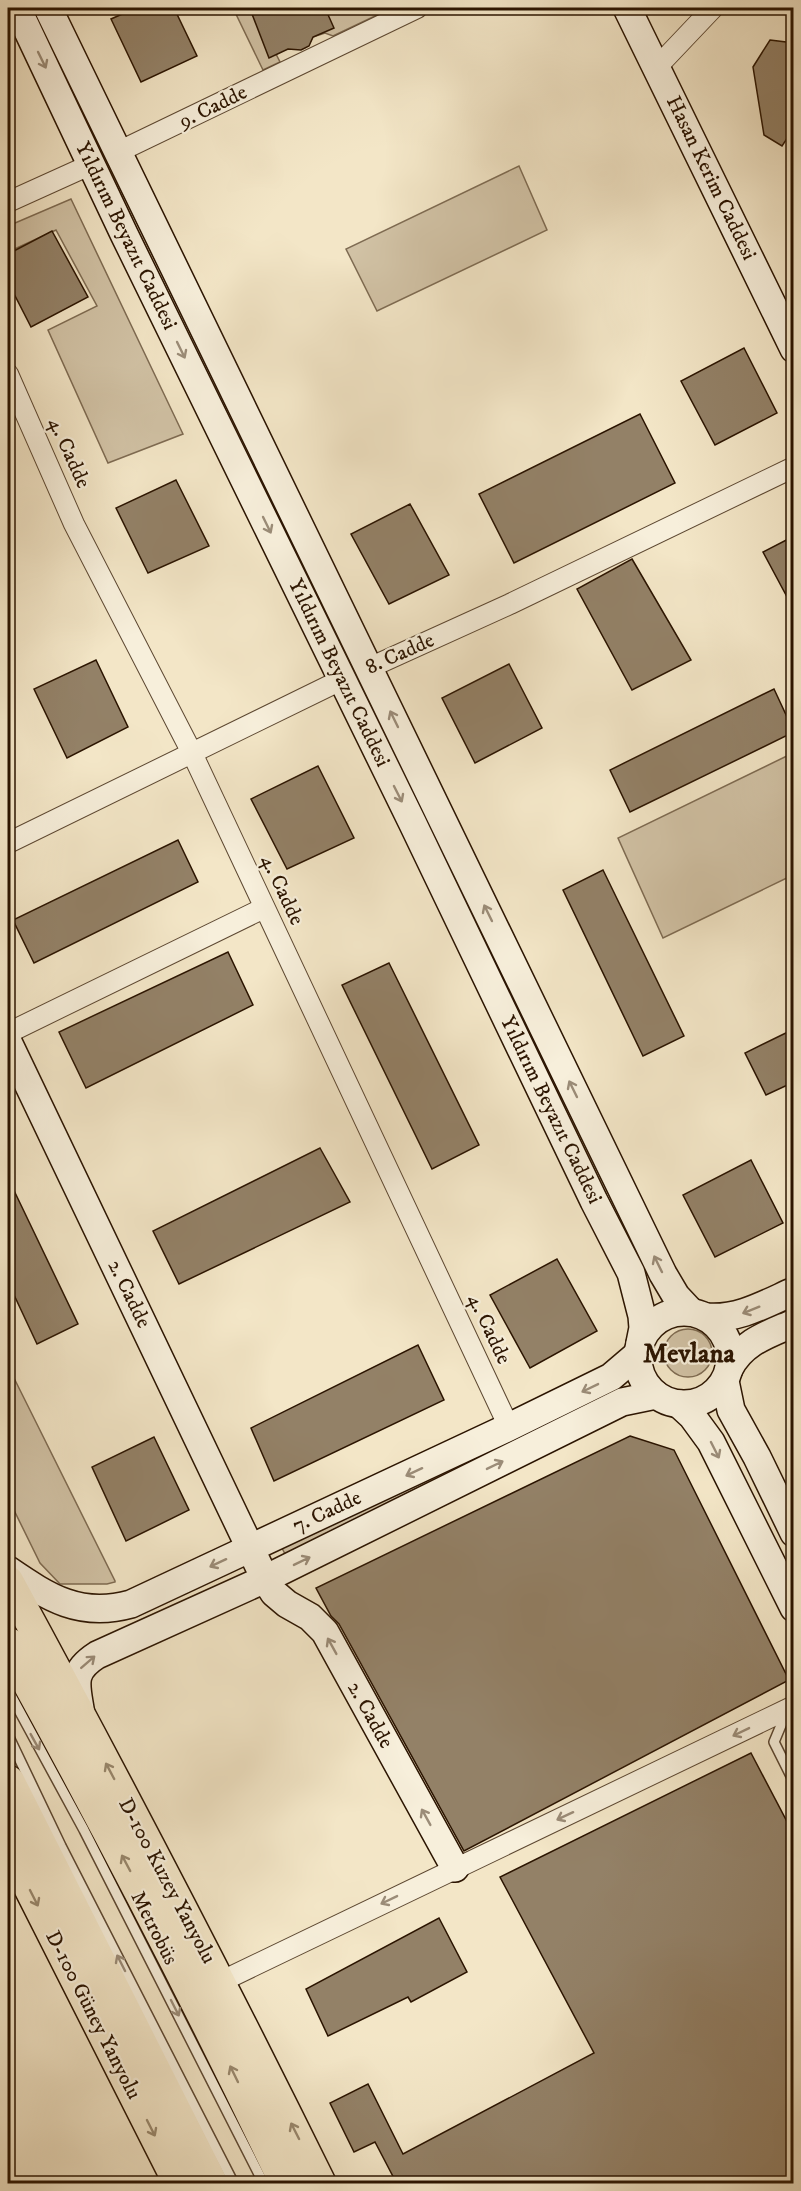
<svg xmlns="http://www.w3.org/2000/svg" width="801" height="2191" font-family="'IM FELL DW Pica',serif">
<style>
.green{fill:#d1c2a5;stroke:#7e6b52;stroke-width:1.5}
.building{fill:#938167;stroke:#2b1400;stroke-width:1.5}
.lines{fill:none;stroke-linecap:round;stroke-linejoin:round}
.lane-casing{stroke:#5d4832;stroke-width:12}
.street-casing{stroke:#5d4832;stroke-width:22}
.secondary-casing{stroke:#2b1400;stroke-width:30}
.primary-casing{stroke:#2b1400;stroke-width:33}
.highway-casing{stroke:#2b1400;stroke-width:36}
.lane{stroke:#f7efdb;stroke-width:9}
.street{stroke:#f7efdb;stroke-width:20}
.secondary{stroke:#f7efdb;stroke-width:27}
.primary{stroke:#f3e6c7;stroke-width:30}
.highway{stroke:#f3e6c7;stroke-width:33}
.oneway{stroke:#9b8c78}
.oneway2{stroke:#99886d}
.labels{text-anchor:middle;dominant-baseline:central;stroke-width:4.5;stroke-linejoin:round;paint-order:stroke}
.street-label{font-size:21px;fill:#2b1400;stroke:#f7efdb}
.district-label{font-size:27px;font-weight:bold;fill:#2b1400;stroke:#f7efdb}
</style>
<rect width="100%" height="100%" fill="#f3e6c7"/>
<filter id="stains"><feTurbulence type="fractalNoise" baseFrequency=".00333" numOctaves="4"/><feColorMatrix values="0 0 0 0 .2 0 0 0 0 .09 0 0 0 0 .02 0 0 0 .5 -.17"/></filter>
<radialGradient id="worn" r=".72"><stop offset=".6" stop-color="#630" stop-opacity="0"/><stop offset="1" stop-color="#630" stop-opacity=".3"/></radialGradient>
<!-- green -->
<g class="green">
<path d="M233,8H392L333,36L325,33L313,37C304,55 301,46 287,49C283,50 280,53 276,54L280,62L263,70Z"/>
<path d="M519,166L547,230L377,311L346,249Z"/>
<path d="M71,199L183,434L108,463L48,330L97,306L56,230L8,252V226Z"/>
<path d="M793,753V875L663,938L618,838Z"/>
<circle cx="688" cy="1353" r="24"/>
<path d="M8,1366L115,1581V1582L107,1584H60L40,1563L8,1498Z"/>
<path d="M610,1386L614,1395L286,1556L281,1546Z"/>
</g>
<!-- building -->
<g class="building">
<path d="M136,8H174L197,56L141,82L111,19Z"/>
<path d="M269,8H325L334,28L313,37L309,46L301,50L288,49L269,58L252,14Z"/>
<path d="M770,40L794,43V128L782,146L764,135L753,67Z"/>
<path d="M52,231L88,297L31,327L8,282V254Z"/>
<path d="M744,348L777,413L715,445L681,381Z"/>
<path d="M640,414L675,483L514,563L479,494Z"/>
<path d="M176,480L209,546L148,573L116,508Z"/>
<path d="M410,504L449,575L389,604L351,534Z"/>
<path d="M794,536V610L763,552Z"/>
<path d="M632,559L691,660L632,690L577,589Z"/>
<path d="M96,660L128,727L67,758L34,689Z"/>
<path d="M509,664L542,728L475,763L442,698Z"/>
<path d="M774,689L794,732L630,812L610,770Z"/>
<path d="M318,766L354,838L287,869L251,799Z"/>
<path d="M178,840L198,882L34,963L13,920Z"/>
<path d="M603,870L684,1036L643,1056L563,890Z"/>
<path d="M228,952L253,1005L86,1088L59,1032Z"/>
<path d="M389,963L479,1145L432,1169L342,985Z"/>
<path d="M794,1029V1082L766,1095L745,1053Z"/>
<path d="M320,1148L350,1202L179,1284L153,1231Z"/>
<path d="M751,1160L783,1223L715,1257L683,1195Z"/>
<path d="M8,1178L78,1324L37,1344L8,1282Z"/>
<path d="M557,1259L597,1331L530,1368L490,1295Z"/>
<path d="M418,1345L444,1400L274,1481L251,1428Z"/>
<path d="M630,1436L674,1450L789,1680L464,1851L339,1624L331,1616L316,1588Z"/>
<path d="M154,1437L189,1510L126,1541L92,1467Z"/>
<path d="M751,1753L794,1835V2184H397L375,2142L354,2152L330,2103L368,2084L403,2154L594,2053L500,1877Z"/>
<path d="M439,1918L467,1972L411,2002L408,1997L328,2036L306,1989Z"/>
</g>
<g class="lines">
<defs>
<g id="lane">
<path d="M8,1690L84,1830L264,2184"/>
<path d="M787,1711L774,1742L794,1782"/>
<path d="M8,1735L61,1846L234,2184"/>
</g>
<g id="street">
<path d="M657,67L713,8"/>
<path d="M118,152L417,8"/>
<path d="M8,202L92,164"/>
<path d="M8,374L74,524L192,753L509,1427"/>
<path d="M369,668L510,604L794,467"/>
<path d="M8,843L341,680"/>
<path d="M8,1033L264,908"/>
<path d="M220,1982L794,1706"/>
</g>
<g id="secondary">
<path d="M17,8L124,234L412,822L594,1201L631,1273L642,1316L643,1328L640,1343"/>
<path d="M48,8L663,1274L676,1296L691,1312"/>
<path d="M627,8L794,349"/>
<path d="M8,1042L265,1579L274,1593L287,1604L310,1617L325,1632L455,1868"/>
<circle cx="684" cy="1358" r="46"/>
<path d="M706,1317C738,1320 765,1304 794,1291"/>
<path d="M729,1369C742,1342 769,1334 794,1323"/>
<path d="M725,1381L731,1410L757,1457L794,1533"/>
<path d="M679,1404L692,1416L711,1442L794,1608"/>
<path d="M8,1570C49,1598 80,1618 131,1604L509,1427L611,1377L638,1354"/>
<path d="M81,1715C77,1686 69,1673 97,1655L265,1579L622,1402L656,1395"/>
</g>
<g id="primary">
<path d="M8,1581C116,1780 221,1981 321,2184"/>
<path d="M8,1846L179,2184"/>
</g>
<g id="highway">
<path d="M8,1644C106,1821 199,2001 287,2184"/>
<path d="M8,1782L211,2184"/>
</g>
</defs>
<!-- lane casing -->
<use href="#lane" class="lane-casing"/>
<!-- street casing -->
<use href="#street" class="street-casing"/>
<!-- secondary casing -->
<use href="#secondary" class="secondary-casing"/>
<!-- primary casing -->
<use href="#primary" class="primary-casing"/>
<!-- highway casing -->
<use href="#highway" class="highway-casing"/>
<!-- lane -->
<use href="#lane" class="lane"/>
<!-- street -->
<use href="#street" class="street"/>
<!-- secondary -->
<use href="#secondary" class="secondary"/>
<!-- primary -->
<use href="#primary" class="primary"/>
<!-- highway -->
<use href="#highway" class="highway"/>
</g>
<!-- one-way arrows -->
<defs><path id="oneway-shaft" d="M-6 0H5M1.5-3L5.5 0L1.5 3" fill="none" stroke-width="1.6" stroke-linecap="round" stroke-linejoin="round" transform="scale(1.5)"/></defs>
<g class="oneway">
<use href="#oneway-shaft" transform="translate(42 60) rotate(64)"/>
<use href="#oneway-shaft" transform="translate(181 350) rotate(64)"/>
<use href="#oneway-shaft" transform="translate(267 525) rotate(64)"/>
<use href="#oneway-shaft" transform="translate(394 719) rotate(-116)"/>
<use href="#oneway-shaft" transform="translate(398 794) rotate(63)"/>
<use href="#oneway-shaft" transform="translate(488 913) rotate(-116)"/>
<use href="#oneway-shaft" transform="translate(573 1089) rotate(-116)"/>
<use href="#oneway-shaft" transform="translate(658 1264) rotate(-116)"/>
<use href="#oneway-shaft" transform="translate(751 1310) rotate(158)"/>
<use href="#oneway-shaft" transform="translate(590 1388) rotate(154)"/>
<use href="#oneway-shaft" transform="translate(715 1450) rotate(63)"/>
<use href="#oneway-shaft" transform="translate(495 1465) rotate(-26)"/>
<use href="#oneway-shaft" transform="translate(414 1472) rotate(155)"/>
<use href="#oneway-shaft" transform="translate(302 1561) rotate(-26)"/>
<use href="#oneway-shaft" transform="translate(218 1563) rotate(155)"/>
<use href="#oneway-shaft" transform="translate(332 1646) rotate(-119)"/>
<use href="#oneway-shaft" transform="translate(88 1662) rotate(-41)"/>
<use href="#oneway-shaft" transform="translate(741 1732) rotate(154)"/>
<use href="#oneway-shaft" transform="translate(35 1742) rotate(61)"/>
<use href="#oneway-shaft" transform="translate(565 1816) rotate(155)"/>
<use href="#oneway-shaft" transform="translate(426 1817) rotate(-119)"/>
<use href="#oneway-shaft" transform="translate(389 1900) rotate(154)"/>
<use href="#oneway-shaft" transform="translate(121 1963) rotate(-117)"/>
<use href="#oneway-shaft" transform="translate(175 2008) rotate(63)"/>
</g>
<g class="oneway2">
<use href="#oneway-shaft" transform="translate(110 1771) rotate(-118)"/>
<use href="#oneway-shaft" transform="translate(126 1863) rotate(-118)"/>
<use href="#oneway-shaft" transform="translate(34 1898) rotate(63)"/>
<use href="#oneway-shaft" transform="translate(234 2074) rotate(-116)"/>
<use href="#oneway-shaft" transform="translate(151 2128) rotate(63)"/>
<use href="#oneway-shaft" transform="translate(295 2131) rotate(-117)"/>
</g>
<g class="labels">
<!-- street labels -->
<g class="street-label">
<text transform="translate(213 107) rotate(-26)">9. Cadde</text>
<text transform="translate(711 178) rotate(64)">Hasan Kerim Caddesi</text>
<text transform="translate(126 236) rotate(64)">Yıldırım Beyazıt Caddesi</text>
<text transform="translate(69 453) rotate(66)">4. Cadde</text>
<text transform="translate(400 654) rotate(-24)">8. Cadde</text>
<text transform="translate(339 673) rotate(64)">Yıldırım Beyazıt Caddesi</text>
<text transform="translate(282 890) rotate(65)">4. Cadde</text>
<text transform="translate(551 1110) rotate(64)">Yıldırım Beyazıt Caddesi</text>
<text transform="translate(129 1294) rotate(64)">2. Cadde</text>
<text transform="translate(489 1329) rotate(65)">4. Cadde</text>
<text transform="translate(327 1512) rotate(-25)">7. Cadde</text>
<text transform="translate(370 1715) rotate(61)">2. Cadde</text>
<text transform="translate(167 1881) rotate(62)">D-100 Kuzey Yanyolu</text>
<text transform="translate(154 1928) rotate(63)">Metrobüs</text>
<text transform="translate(93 2015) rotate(63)">D-100 Güney Yanyolu</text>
</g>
<!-- district labels -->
<g class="district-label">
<text x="689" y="1354">Mevlana</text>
</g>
</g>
<!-- margin -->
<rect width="801" height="2191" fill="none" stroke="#f3e6c7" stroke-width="30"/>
<rect x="9" y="9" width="783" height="2173" fill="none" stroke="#2b1400" stroke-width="3"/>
<rect x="15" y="15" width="771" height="2161" fill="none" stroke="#2b1400" stroke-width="1.5"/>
<rect width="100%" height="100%" filter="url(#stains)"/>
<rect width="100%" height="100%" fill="url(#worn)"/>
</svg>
